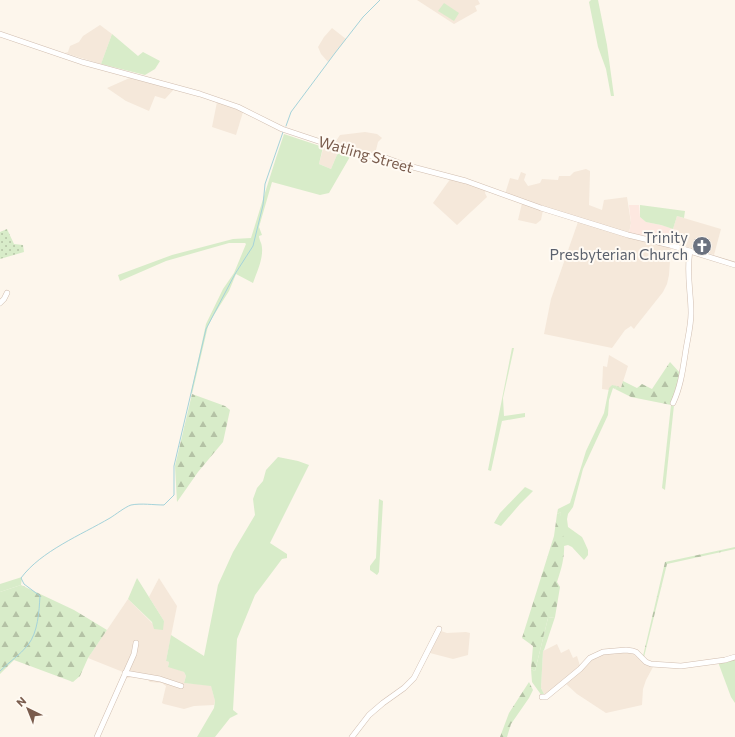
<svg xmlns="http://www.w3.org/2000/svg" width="735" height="737" font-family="Commissioner,sans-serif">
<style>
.residential{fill:#f5e8da}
.commercial{fill:#fde8e0}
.green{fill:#d8ecc9}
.forest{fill:url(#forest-firs)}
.garden{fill:url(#garden-dots)}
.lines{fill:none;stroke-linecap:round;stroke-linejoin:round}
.stream{stroke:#a5d3da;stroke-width:1}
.minor-casing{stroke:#d1beb0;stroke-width:6}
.minor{stroke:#fff;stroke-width:5}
.labels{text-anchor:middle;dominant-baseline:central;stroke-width:4;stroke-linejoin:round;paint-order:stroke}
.street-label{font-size:15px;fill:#7a5c4d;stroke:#fffaf3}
.worship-label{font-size:15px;fill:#5b616d;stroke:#fffaf3;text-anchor:end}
</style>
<defs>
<pattern id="forest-firs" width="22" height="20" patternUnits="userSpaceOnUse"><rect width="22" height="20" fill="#d8ecc9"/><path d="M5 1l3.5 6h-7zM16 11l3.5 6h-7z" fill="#b4c2a5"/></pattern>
<pattern id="garden-dots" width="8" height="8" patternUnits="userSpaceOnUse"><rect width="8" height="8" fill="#d8ecc9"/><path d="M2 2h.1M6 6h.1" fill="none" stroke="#b4c2a5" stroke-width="1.8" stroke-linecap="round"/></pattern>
</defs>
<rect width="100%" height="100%" fill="#fdf6ec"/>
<!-- residential -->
<g class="residential">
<path d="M417,0H478L480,4L475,6L477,11L454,24Z"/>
<path d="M100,25L112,34L101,64L65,53L68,52L70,46L79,42L83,36Z"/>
<path d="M332,28L346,39L328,62L321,54L318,47L324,37Z"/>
<path d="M134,76L175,88L165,99L155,96L149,111L126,101L107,88Z"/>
<path d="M217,102L243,112L236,135L212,127Z"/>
<path d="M365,132L377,134L382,138L378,142L375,154L353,151L334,144L340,135Z"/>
<path d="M324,145L339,150L331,169L319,164Z"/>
<path d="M586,169L590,171V173L589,205L602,210L604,200L627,197L631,223L629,233L505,194L510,178L518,180L521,172L526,174L524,180L528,186L540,183L542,179L558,180L559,176H570L574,172Z"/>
<path d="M451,178L486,190L485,193L487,197L457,225L433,203Z"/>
<path d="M522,203L543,210L541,220L536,224L518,220Z"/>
<path d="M677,216L721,229L714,255L674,243L677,230L673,229Z"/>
<path d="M578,222L600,228L602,230L633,239L671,247L669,275L667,284L663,292L636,326L634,329L631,326L625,330L612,348L544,334L551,299Z"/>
<path d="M609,355L628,366L621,388L612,385L609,390L602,389L603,366L607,367Z"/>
<path d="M159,578L177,606L166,661L169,662L168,666L184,672L186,676L184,683L211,685L215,701L214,705L194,706L184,709L164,704L162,703L166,686L162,683L150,682L147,679L133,677L127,678L124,680L123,672L88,658L128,599L154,625L164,621L149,597Z"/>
<path d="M441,631L447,633L466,632L470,633L468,655L453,659L430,653Z"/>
<path d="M557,644L561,653L569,649L573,658L577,656L580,666L546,695L544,694L541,688L543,651Z"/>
<path d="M609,653H632L646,665L653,667L646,680L643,689L642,705L606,713L577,694L565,683L590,660L598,656Z"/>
</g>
<!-- commercial -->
<path class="commercial" d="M629,205H639L640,217L646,222L661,225L677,230L674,243L629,233L631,223Z"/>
<!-- green -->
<g class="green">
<path d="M591,0H598L607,45L614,96H611L606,69L598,47L589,2Z"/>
<path d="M444,3L459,13L454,21L438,11Z"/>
<path d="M112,34L138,56L143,52L160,61L155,69L145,75L101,64Z"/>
<path d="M284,134L323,147L319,164L331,169L339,150L351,155L329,193L320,195L272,182L259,227L262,235L259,236C259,240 262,243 262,248C263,259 257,272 253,283L236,274L229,291L212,318L208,326L192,394L191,393L206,324L223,289L234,273L246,244L245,243H229L166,261L120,281L118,275L172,255L233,239L251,238C262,203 272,169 284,134Z"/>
<path d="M640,205L685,211L684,218L677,216L673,229L661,225L646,222L640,217Z"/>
<path d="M512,348H514L503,398L504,416L525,413V417L502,421L491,471L488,470Z"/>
<path d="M612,385L617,386L615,389L613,388L609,400L608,415L583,469L573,507L568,514L567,519L568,527L582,537L584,541L588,550V555L584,560L572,547L568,545L564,546L559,521L561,512L557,514L558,509L570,503L586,451L604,413L609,388Z"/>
<path d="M671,405H674L665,490L662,488Z"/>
<path d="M278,457L298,461L309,465L270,543L287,554V558L282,559L255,595L237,639L233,710L238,714L230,718L215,737H197L214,708L215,701L211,686L184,683L186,676L184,672L168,667L169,662L166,661L171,635L204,656L218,585L233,552L255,515L253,499L257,488L263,481L266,470Z"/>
<path d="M525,487L533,491L520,504L501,526L494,523L500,513Z"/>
<path d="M379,499L383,501L379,572L377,575L370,570V566L376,558Z"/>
<path d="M22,577L21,585L0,592V584Z"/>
<path d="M137,578L164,621L163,630L154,629L152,622L128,599Z"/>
<path d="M555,617L544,650L543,651L541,688L544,694L546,695L542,696L532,682L531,669L535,671L548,618Z"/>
<path d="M735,658V703L731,697L718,662Z"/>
</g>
<!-- forest -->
<g class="forest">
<path d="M670,362L680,373L675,395L671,405L631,397L615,389L617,386L621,388L623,381L637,388L642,384L652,389Z"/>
<path d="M192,394L225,406L230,410L223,442L198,472L177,502L175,466Z"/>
<path d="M561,512C559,526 564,532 564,544C565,557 561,570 557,582L560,587L555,617L548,618L535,671L531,669L533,646L522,638L554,536L557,514Z"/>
<path d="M735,547V549L667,564L644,657L643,656L665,562Z"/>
<path d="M21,585L74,610L107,630L88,658L80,676L73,682L14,660L0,674V592Z"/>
<path d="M529,682L533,690L529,698L511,724L507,737H500L509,713Z"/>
</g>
<!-- garden -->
<path class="garden" d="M7,229L14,244L23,245L24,252L0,259V232Z"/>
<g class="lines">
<!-- stream -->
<g class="stream">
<path d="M286,126L291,112L335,53L363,17L380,0"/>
<path d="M0,671C9,662 20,655 28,645C38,632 39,612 40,596L24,584L21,578C41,551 81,535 110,518C115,515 125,507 131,505C141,503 154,505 164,505L174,495V466L206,329L235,274L253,246L263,205L265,184L283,132"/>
</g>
<defs>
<g id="minor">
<path d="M0,34L82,62L200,94L238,107L282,129L351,152L386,158L405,165L466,181L541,208L628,235L670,245L735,265"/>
<path d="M0,303L4,299L7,293"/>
<path d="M673,403C681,386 683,368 686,349C688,337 691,325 691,313C691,292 686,272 690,251"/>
<path d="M125,673L160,679L181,686"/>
<path d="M542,697H546L580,669L590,658L603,652L626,650L633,651L636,652L646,662L651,664L681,666L725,660L735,657"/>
<path d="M97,737L134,654L136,643"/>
<path d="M352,737L369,715L383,703L404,688L414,678L439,629"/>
</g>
</defs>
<!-- minor casing -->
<use href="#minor" class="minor-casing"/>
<!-- minor -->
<use href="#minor" class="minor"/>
</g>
<!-- icons -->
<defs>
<symbol id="church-disc" viewBox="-11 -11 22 22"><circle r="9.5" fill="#6b7280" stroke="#fffaf3"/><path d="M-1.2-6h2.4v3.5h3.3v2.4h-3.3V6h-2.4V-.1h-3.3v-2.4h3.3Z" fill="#fff"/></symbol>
</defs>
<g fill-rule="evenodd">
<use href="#church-disc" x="691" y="235" width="22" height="22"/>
</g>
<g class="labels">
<!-- street labels -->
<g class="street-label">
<text transform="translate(366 154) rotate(16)">Watling Street</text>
</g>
<!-- worship labels -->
<g class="worship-label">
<text x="688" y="237">Trinity<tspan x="688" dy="17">Presbyterian Church</tspan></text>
</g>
</g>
<!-- north arrow -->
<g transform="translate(28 709) rotate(317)" stroke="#fffaf3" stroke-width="3" paint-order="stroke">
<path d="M0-3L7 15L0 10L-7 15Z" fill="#7a5c4d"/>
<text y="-6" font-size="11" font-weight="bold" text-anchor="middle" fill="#7a5c4d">N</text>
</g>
</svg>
